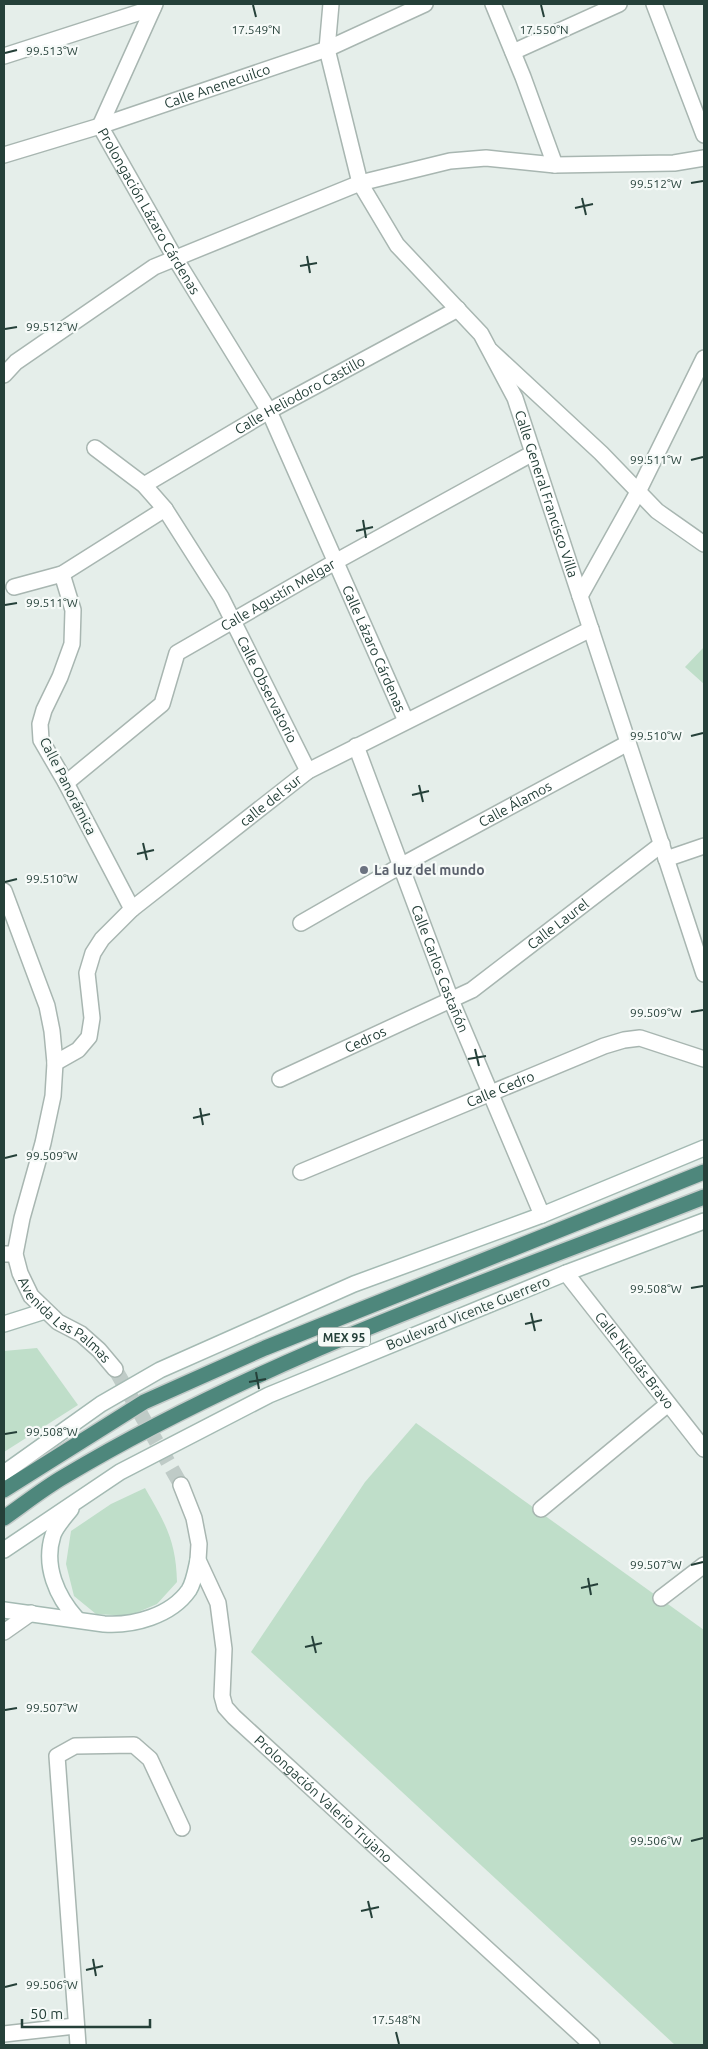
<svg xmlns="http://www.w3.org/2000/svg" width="708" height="2049" font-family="Ubuntu,sans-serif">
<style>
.green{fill:#bfdec9}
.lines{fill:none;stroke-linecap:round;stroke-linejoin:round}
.tertiary-tunnel{stroke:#bfcbc7;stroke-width:15;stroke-dasharray:15 8;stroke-linecap:butt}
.minor-casing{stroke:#a8b6b1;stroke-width:18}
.tertiary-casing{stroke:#a8b6b1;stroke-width:18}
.secondary-casing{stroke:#a4bab3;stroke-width:18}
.trunk-casing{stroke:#c2cac8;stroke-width:18}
.minor{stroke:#fff;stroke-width:15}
.tertiary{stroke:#fff;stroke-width:15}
.secondary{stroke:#fff;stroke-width:15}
.trunk{stroke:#4e877c;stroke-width:15}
.ticks{fill:none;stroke:#254039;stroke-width:2}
.worship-dot{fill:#6b7280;stroke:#f6faf8;stroke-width:2}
.labels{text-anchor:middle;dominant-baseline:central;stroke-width:4.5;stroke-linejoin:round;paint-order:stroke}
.shield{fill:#f6faf8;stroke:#647872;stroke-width:1}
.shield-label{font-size:12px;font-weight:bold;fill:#254039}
.street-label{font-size:14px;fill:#254039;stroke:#f6faf8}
.worship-label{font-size:14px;font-weight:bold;fill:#5b616d;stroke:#f6faf8;text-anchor:start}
.ticks-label{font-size:12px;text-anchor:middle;fill:#254039;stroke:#f6faf8;stroke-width:4.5;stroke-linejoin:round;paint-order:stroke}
</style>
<rect width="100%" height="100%" fill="#e5eeea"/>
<!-- green -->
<g class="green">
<path d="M704,647V684L685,667Z"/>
<path d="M37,1348L78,1405L4,1452V1351Z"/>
<path d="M416,1423L704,1630V2045H675L251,1652L365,1482Z"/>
<path d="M145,1488C165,1523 176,1540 177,1582L157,1604L129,1616L96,1614L74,1596L66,1564L71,1531L111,1504Z"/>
</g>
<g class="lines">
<!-- tertiary-tunnel -->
<path class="tertiary-tunnel" d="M115,1369L181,1485"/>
<defs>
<g id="minor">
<path id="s1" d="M155,4L100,126L175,258L269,411L406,721"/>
<path d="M493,4L523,77L555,165"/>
<path d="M654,4L704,135"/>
<path d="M327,49L331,4"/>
<path d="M513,52L619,4"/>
<path d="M4,56L153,8"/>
<path d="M491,351L601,453L657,511L704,544"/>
<path d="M4,375L16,362L154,267L360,183L450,161L486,158L555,165L674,163L704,158"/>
<path id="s2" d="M95,448L144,485L165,509L221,597L308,771"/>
<path id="s3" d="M144,485L269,411L458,309"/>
<path d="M62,574L73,610L72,644L60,677L44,710L40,724L41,740L66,783L132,909"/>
<path d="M14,587L62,574L165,509"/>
<path d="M580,596L638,492L704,358"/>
<path id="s4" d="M356,746L451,1000L542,1215"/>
<path id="s5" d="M66,783L162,704L177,653L335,562L533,453"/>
<path d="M666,859L704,846"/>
<path id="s6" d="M301,923L402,865L628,743"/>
<path id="s7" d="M55,1063L78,1050L89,1037L92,1018L87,973L93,953L102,939L132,909L308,771L591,629"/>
<path id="s8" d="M280,1079L472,990L662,844"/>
<path id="s9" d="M301,1172L604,1046L624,1040L640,1038L704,1059"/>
<path d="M4,1254H15"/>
<path id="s10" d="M566,1273L704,1449"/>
<path d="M541,1509L668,1404"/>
<path d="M661,1598L704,1565"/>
<path d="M4,1632L31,1613"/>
<path d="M4,2034L75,2026"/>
<path d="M78,2045L57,1756L75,1746L134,1745L150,1759L182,1828"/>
</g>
<g id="tertiary">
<path id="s11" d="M327,49L360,183L397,245L481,334L515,398L704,974"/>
<path id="s12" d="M4,155L100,126L327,49L425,4"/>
<path id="s13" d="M4,891L47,1006L52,1031L55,1063L53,1096L43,1143L22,1218L15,1254L20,1273L31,1296L58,1322L81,1334L99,1350L115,1369"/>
<path id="s14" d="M181,1485L194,1518L199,1544L198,1560L218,1603L224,1649L222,1696L225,1707L234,1717L592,2045"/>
</g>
<g id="secondary">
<path d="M4,1324L45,1311"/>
<path d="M4,1473L101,1404L160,1370L354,1284L542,1215L704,1148"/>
<path d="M71,1509C65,1517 56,1526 53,1535C43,1566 57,1597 77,1619"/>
<path d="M4,1550L120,1472L269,1395L566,1273L704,1221"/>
<path d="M4,1610L104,1624C133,1626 171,1616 189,1590C194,1582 196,1569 198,1560"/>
</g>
<g id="trunk">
<path d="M4,1490L144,1402L265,1348L704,1172"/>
<path d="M4,1518C24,1504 44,1488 65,1476C266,1356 487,1282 704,1197"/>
</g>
</defs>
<!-- minor casing -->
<use href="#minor" class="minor-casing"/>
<!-- tertiary casing -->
<use href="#tertiary" class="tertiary-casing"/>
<!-- secondary casing -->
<use href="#secondary" class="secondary-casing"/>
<!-- trunk casing -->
<use href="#trunk" class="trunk-casing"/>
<!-- minor -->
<use href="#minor" class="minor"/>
<!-- tertiary -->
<use href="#tertiary" class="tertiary"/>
<!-- secondary -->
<use href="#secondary" class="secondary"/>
<!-- trunk -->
<use href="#trunk" class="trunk"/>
</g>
<!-- ticks -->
<path class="ticks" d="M253,5L256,17M541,5L544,17M5,53L17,50M691,183L703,181M582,198L586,215M575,208L593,204M307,256L310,273M300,266L317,263M5,329L17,327M691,460L703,457M363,520L366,538M356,531L373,527M5,605L17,603M691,736L703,733M419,785L423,802M412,795L429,791M143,843L147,860M137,854L154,850M5,882L17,879M691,1012L703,1010M475,1049L479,1066M468,1059L486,1056M200,1108L203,1125M193,1118L210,1114M5,1158L17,1155M691,1288L703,1286M531,1313L535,1331M525,1324L542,1320M256,1372L259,1389M249,1382L266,1379M5,1434L17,1432M691,1565L703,1562M588,1578L591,1595M581,1588L598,1584M312,1636L316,1653M305,1647L322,1643M5,1710L17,1708M691,1841L703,1838M368,1901L372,1918M361,1911L379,1907M93,1959L96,1976M86,1970L103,1966M5,1987L17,1984M396,2032L399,2044"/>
<!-- markers -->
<circle class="worship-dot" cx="364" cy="870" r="5"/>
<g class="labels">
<!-- shield labels -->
<rect class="shield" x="318" y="1327.5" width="52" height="19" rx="4"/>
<g class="shield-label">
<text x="344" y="1337">MEX 95</text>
</g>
<!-- street labels -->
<g class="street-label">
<text stroke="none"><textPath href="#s12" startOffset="224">Calle Anenecuilco</textPath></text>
<text stroke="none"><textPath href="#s1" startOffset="232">Prolongación Lázaro Cárdenas</textPath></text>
<text stroke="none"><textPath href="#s3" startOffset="180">Calle Heliodoro Castillo</textPath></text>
<text stroke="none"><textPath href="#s11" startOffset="506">Calle General Francisco Villa</textPath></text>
<text stroke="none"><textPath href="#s5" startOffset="294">Calle Agustín Melgar</textPath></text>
<text stroke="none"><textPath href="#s1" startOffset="725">Calle Lázaro Cárdenas</textPath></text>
<text stroke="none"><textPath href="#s2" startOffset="301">Calle Observatorio</textPath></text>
<text transform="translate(68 786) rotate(63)">Calle Panorámica</text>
<text stroke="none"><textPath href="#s7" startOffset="364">calle del sur</textPath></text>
<text stroke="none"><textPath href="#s6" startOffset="245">Calle Álamos</textPath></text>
<text stroke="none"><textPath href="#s8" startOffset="320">Calle Laurel</textPath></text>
<text stroke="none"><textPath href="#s4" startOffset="238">Calle Carlos Castañón</textPath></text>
<text stroke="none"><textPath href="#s8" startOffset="94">Cedros</textPath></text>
<text stroke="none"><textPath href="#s9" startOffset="216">Calle Cedro</textPath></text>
<text transform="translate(468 1313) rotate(-22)">Boulevard Vicente Guerrero</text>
<text stroke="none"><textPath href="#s13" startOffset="462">Avenida Las Palmas</textPath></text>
<text stroke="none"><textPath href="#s10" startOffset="111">Calle Nicolás Bravo</textPath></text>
<text stroke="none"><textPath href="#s14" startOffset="365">Prolongación Valerio Trujano</textPath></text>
</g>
<!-- worship labels -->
<g class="worship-label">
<text x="374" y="870">La luz del mundo</text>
</g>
</g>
<g class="ticks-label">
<text x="256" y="34">17.549°N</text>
<text x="544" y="34">17.550°N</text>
<text x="52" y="55">99.513°W</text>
<text x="656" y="188">99.512°W</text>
<text x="52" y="331">99.512°W</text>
<text x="656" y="464">99.511°W</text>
<text x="52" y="607">99.511°W</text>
<text x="656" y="740">99.510°W</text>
<text x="52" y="883">99.510°W</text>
<text x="656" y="1017">99.509°W</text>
<text x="52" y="1160">99.509°W</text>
<text x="656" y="1293">99.508°W</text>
<text x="52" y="1436">99.508°W</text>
<text x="656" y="1569">99.507°W</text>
<text x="52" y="1712">99.507°W</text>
<text x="656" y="1845">99.506°W</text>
<text x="52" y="1989">99.506°W</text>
<text x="396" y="2024">17.548°N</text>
</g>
<!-- border -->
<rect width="708" height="2049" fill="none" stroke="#254039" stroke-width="10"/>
<!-- scale -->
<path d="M22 2019v8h128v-8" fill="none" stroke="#254039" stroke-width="2.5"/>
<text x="30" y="2019" font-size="15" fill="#254039" stroke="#f6faf8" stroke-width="4" paint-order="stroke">50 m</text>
</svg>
